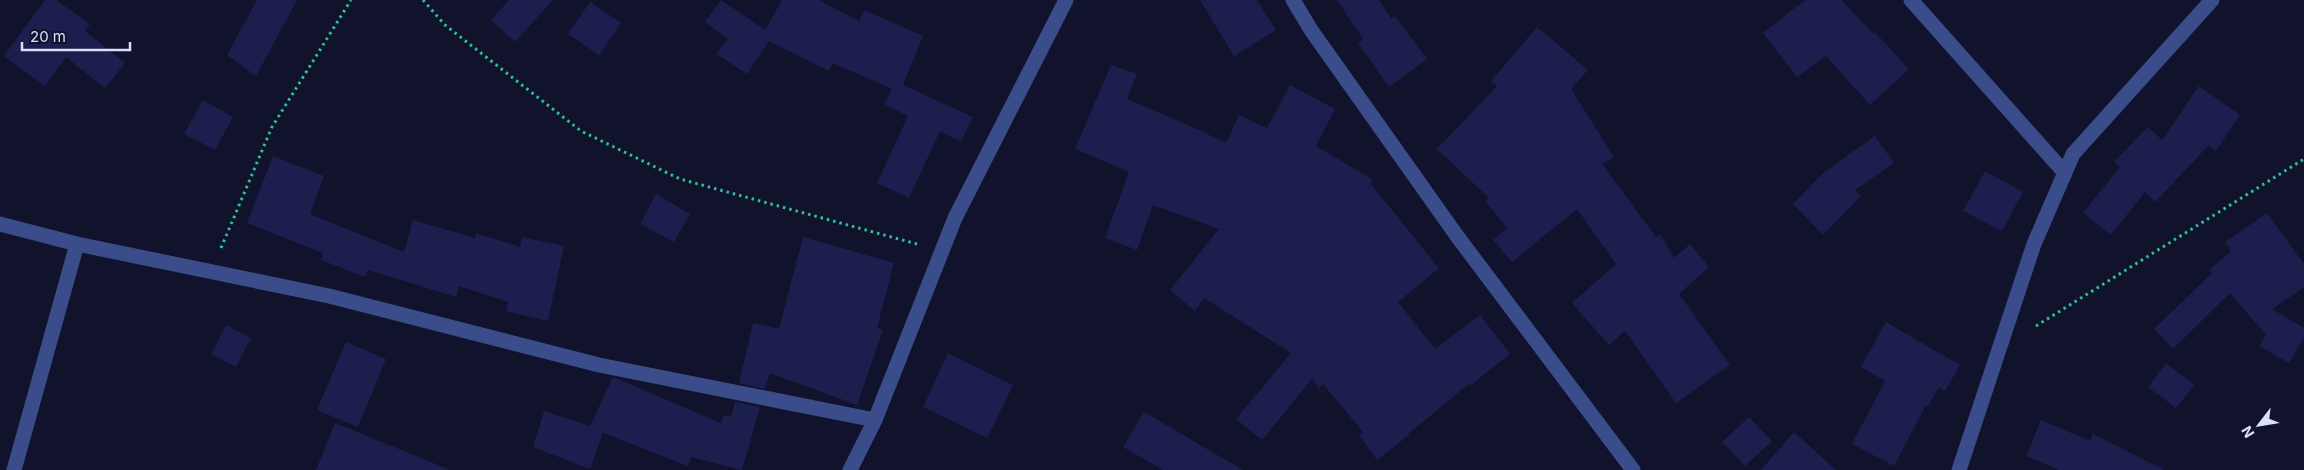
<svg xmlns="http://www.w3.org/2000/svg" width="2304" height="470" font-family="Inter,sans-serif">
<style>
.building{fill:#1c1e4d}
.lines{fill:none;stroke-linecap:round;stroke-linejoin:round}
.path{stroke:#2fc094;stroke-width:3;stroke-dasharray:2.5 4;stroke-linecap:butt}
.minor{stroke:#3b4c8b;stroke-width:15}
</style>
<rect width="100%" height="100%" fill="#11132c"/>
<!-- building -->
<g class="building">
<path d="M45,0H56L90,24L85,31L125,63L105,88L66,57L45,86L4,56Z"/>
<path d="M257,0H297L256,76L227,55Z"/>
<path d="M509,0H553L515,42L491,20Z"/>
<path d="M721,0L765,30L782,0H819L859,21L864,10L923,36L903,85L973,117L961,142L940,131L909,198L877,183L908,116L884,104L892,89L833,63L829,71L769,41L747,74L717,54L728,39L705,22Z"/>
<path d="M1200,0H1257L1276,30L1234,56Z"/>
<path d="M1337,0H1379L1391,19L1395,16L1427,59L1389,87L1358,43L1363,39Z"/>
<path d="M1805,0H1841L1874,34L1875,32L1909,69L1870,105L1826,56L1797,77L1763,33Z"/>
<path d="M590,2L621,23L599,55L568,34Z"/>
<path d="M1537,27L1588,70L1571,89L1614,157L1602,164L1656,237L1661,235L1674,258L1690,244L1709,267L1679,294L1730,365L1676,403L1625,331L1609,345L1572,303L1616,264L1577,209L1512,262L1493,240L1507,228L1485,201L1489,198L1437,149L1497,86L1491,81Z"/>
<path d="M1111,65L1137,74L1127,99L1199,130L1226,143L1239,115L1267,128L1290,85L1335,109L1316,146L1372,179L1370,183L1439,268L1398,302L1435,349L1480,315L1510,354L1471,385L1470,383L1408,434L1409,435L1377,460L1359,435L1363,432L1323,384L1319,388L1312,379L1262,440L1236,419L1291,353L1204,298L1195,311L1170,290L1219,229L1153,205L1137,250L1105,238L1129,172L1075,149Z"/>
<path d="M2199,86L2240,115L2216,151L2209,145L2155,202L2145,192L2111,235L2083,213L2120,167L2114,162L2148,127L2162,140Z"/>
<path d="M203,100L233,117L215,150L184,134Z"/>
<path d="M1875,136L1894,163L1855,190L1861,196L1823,235L1793,204L1824,172Z"/>
<path d="M273,156L324,176L310,214L404,252L413,220L475,238L476,233L520,247L522,237L564,246L548,321L506,311L508,302L459,286L456,297L368,270L365,277L321,260L323,253L247,223Z"/>
<path d="M1985,171L2023,192L2002,231L1963,211Z"/>
<path d="M656,194L690,214L674,242L640,224Z"/>
<path d="M2267,213L2304,264V287L2272,309L2304,328V337L2289,363L2259,346L2266,335L2230,293L2173,349L2154,329L2212,273L2209,270L2231,251L2225,242Z"/>
<path d="M803,237L894,263L877,328L883,330L857,405L770,373L765,389L739,383L753,323L779,329Z"/>
<path d="M1886,322L1960,365L1945,391L1939,387L1928,406L1926,405L1894,466L1852,444L1885,381L1861,367Z"/>
<path d="M226,325L251,338L236,367L211,354Z"/>
<path d="M346,342L386,359L358,427L317,410Z"/>
<path d="M948,353L1013,385L987,438L923,407Z"/>
<path d="M2166,363L2194,385L2176,408L2148,387Z"/>
<path d="M613,377L721,423L724,415L731,417L735,402L760,407L742,470L691,457L688,466L603,433L590,469L533,447L544,411L590,426Z"/>
<path d="M1144,412L1243,470H1163L1123,447Z"/>
<path d="M1749,417L1772,441L1745,466L1722,442Z"/>
<path d="M2041,420L2090,441L2093,434L2164,470H2059L2026,456Z"/>
<path d="M335,423L448,469V470H316Z"/>
<path d="M1794,432L1836,470H1761Z"/>
</g>
<g class="lines">
<!-- path -->
<g class="path">
<path d="M423,0L445,25L581,131L680,179L917,244"/>
<path d="M221,248L272,127L351,0"/>
<path d="M2036,326L2304,159"/>
</g>
<!-- minor -->
<g class="minor">
<path d="M1293,0L1311,30L1457,236L1633,470"/>
<path d="M1911,0L2065,173"/>
<path d="M0,224L77,244L329,296L599,365L875,420"/>
<path d="M14,470L77,244"/>
<path d="M850,470L875,420L955,218L1066,0"/>
<path d="M1959,470L2034,244L2073,154L2212,0"/>
</g>
</g>
<!-- north arrow -->
<g transform="translate(2259 425) rotate(239)" stroke="#11132c" stroke-width="4" paint-order="stroke">
<path d="M0-4L9 19L0 12L-9 19Z" fill="#dce0ff"/>
<text y="-8" font-size="14" font-weight="bold" text-anchor="middle" fill="#dce0ff">N</text>
</g>
<!-- scale -->
<path d="M22 42v8h108v-8" fill="none" stroke="#dce0ff" stroke-width="2.5"/>
<text x="30" y="42" font-size="15" fill="#dce0ff" stroke="#11132c" stroke-width="4" paint-order="stroke">20 m</text>
</svg>
